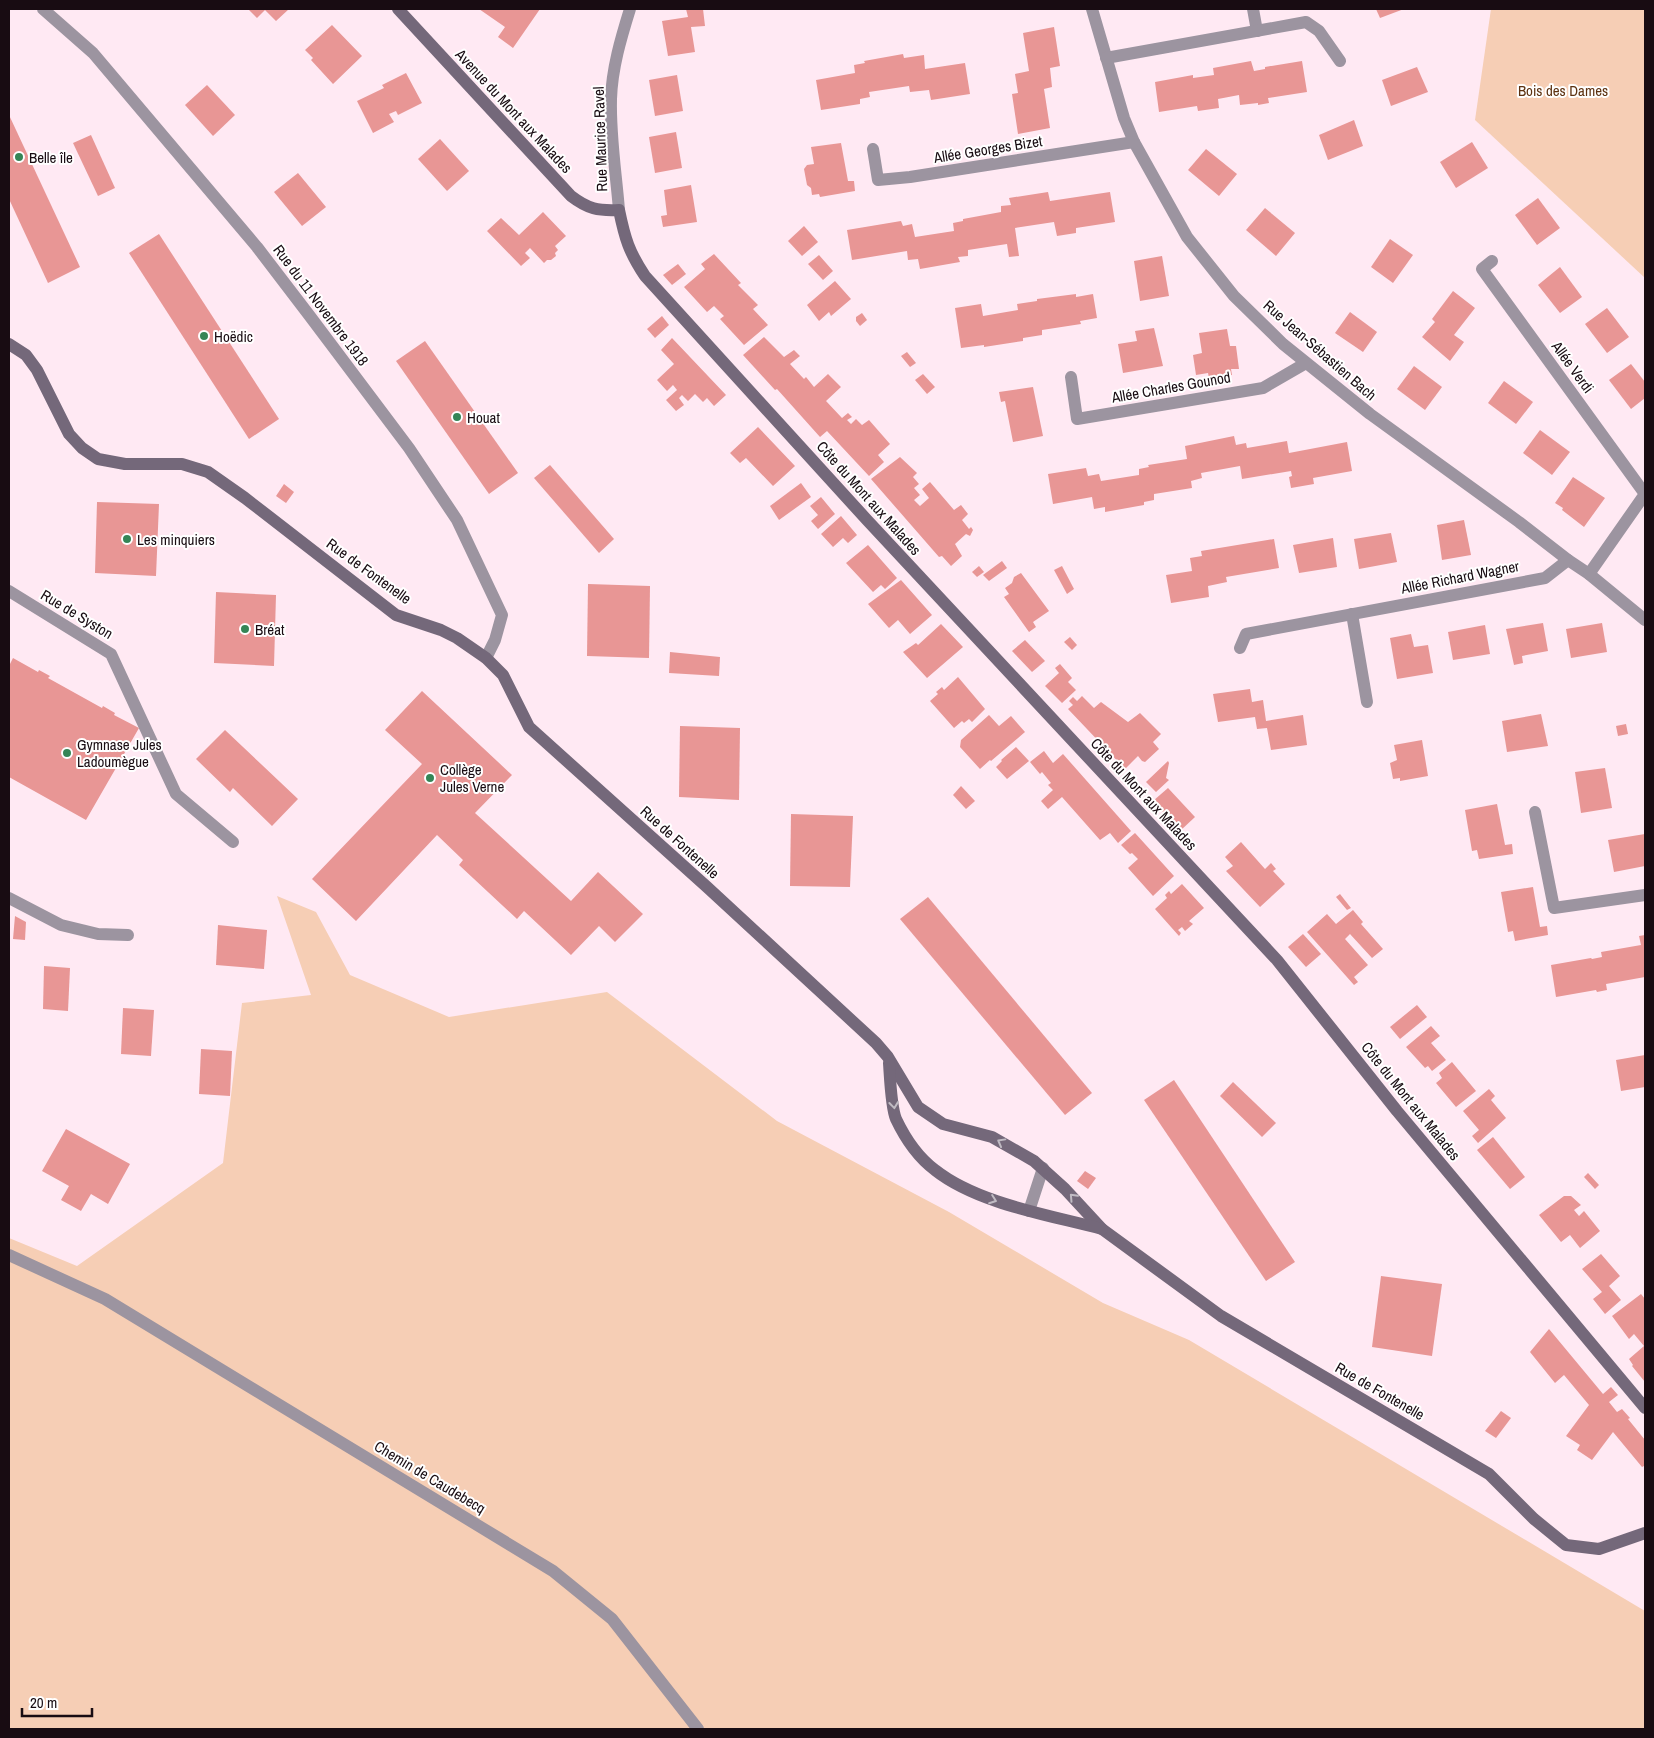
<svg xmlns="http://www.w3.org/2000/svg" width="1654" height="1738" font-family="'Archivo Narrow',sans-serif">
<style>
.green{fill:#f6ceb5}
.building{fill:#e89695}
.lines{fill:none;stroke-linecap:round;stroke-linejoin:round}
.street{stroke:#9c94a0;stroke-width:12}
.secondary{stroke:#74687a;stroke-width:12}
.oneway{stroke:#c0bbc3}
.poi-dot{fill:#358556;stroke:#fff;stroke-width:2}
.labels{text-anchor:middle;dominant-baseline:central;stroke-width:4;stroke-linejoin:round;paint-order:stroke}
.park-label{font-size:15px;fill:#5d3211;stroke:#fff}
.street-label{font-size:15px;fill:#180c12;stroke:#fff}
.poi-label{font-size:15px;fill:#180c12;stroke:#fff;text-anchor:start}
</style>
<rect width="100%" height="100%" fill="#ffe9f3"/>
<!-- green -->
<g class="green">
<path d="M1491,9H1645V278L1475,120Z"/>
<path d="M277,896L316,912L350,975L449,1017L607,992L777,1121L949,1212L1103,1303L1189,1340L1645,1611V1729H9V1238L77,1266L223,1163L242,1003L311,995Z"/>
</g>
<!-- building -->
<g class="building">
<path d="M248,9H289L276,21L265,10L257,18Z"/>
<path d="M479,9H540L513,48L498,37L505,27Z"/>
<path d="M686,9H703L705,26L691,27L695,52L668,56L662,21L688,17Z"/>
<path d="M1376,9H1404L1380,18Z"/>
<path d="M332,25L362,56L333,84L311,60L313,58L305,50Z"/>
<path d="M1054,27L1060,66L1050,68L1052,87L1044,89L1050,128L1018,134L1012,94L1018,93L1015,74L1029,71L1023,33Z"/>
<path d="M903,54L904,58L924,55L925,69L965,63L970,94L931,100L929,90L910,92L909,86L869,92L870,97L860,99V104L821,110L816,80L855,73L854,65L865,63L864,61Z"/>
<path d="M1251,61L1254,71L1265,69V67L1302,61L1307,92L1268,98L1269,103L1258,105V103L1240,105L1239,95L1218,99L1219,108L1198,111L1197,106L1159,112L1155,82L1193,75V78L1214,75L1213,68Z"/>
<path d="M1417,67L1428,92L1391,106L1382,80Z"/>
<path d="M406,73L422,103L398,115L396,111L389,114L394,122L373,133L357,101L384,88L382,85Z"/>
<path d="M677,75L683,111L655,116L649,80Z"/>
<path d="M207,85L235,115L213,136L185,105Z"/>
<path d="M9,115L80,267L48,283L9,199Z"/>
<path d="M1354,120L1363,146L1328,160L1319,135Z"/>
<path d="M676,132L682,168L655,173L649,137Z"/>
<path d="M91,135L115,188L98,196L73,143Z"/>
<path d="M440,139L469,171L447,191L418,159Z"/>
<path d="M1472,142L1488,168L1456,188L1440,162Z"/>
<path d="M841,143L848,181H854L855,191L820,197L819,194L812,195L811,188L807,185L804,169L807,165L814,164L811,147Z"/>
<path d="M1206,149L1237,174L1219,196L1188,170Z"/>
<path d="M298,173L326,207L302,226L274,192Z"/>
<path d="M691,185L697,222L663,227L661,216L667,215L664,190Z"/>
<path d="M1048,192L1050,201L1110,192L1115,222L1076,228V233L1057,236L1054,222L1015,228L1019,256L1009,257L1007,244L968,250V256L958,257L960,262L920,269L918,259L908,260L907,251L852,260L847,230L901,221L903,226L912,224L915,237L954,231L953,223L963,221V219L1001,212V206L1011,205L1009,198Z"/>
<path d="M1538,198L1560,228L1537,245L1515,215Z"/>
<path d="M1265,208L1295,233L1276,256L1246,230Z"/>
<path d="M543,212L566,236L555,246L558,250L555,253L556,256L551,260H547L544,263L530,248L525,253L530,258L521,266L487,231L501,218L519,235Z"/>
<path d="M804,226L818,242L802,256L788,241Z"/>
<path d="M159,234L279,419L249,439L129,253Z"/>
<path d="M1390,239L1413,255L1393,283L1371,267Z"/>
<path d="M714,254L741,283L738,285L758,305L753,309L768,325L744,345L720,319L724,316L714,306L707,312L684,287L705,269L701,264Z"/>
<path d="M819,255L833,271L823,280L808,264Z"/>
<path d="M1162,256L1169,296L1140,301L1134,261Z"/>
<path d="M678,264L686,274L672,285L663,275Z"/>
<path d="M1560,267L1582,297L1560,313L1538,285Z"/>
<path d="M835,281L851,299L831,316L829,312L819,321L807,305Z"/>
<path d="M1453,291L1475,308L1454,335L1464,342L1450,361L1422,337L1435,322L1432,319Z"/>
<path d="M1076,294V297L1093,294L1097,318L1080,321L1081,324L1042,330V335L1023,338V341L984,347V345L961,348L955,308L981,304L983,316L1018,310L1017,304L1037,301V299Z"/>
<path d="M1607,308L1629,337L1607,353L1585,324Z"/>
<path d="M1350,312L1377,332L1363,352L1335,333Z"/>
<path d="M862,313L867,320L860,326L856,321V317Z"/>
<path d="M662,316L669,325L655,338L647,329Z"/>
<path d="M1154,328L1163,366L1123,373L1118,344L1137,341L1135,331Z"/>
<path d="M1227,329L1230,346H1236L1239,369H1231L1232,375L1209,378L1208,373L1196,375L1193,355L1202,353L1199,333Z"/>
<path d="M764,337L784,357L794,350L800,356L790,364L804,379L806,377L814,387L828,374L841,387L826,401L842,418L848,413L852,417L847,420L851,424L856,419L862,425L869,420L890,444L878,455L884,462L869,476L827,431L820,437L777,389L775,390L743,355Z"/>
<path d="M672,338L726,395L714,406L707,398L703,402L695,394L688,401L682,395L679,398L684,405L676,411L666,400L677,390L673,385L667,391L657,380L674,364L661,350Z"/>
<path d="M425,341L518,473L489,494L396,361Z"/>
<path d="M907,352L916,363L910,367L901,356Z"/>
<path d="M1631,364L1645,382V398L1631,409L1609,380Z"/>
<path d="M1414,366L1442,387L1425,410L1397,389Z"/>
<path d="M923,374L935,387L927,394L915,380Z"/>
<path d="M1504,381L1533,402L1516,424L1488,403Z"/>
<path d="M1033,387L1043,436L1013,442L1005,401L1001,402L999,392Z"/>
<path d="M758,427L795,466L773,486L746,458L740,463L730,453Z"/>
<path d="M1540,430L1570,452L1552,475L1523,453Z"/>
<path d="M1234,436L1236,445L1246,443L1247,448L1287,441L1289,453L1347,442L1352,471L1313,478L1314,484L1291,488L1289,477L1292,476L1291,471L1242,479L1240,466L1201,473L1202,478L1191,481L1192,488L1154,494V500L1144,502V505L1105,512V507L1094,509L1092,497L1053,504L1048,474L1086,468L1088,476L1099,474L1101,481L1139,475V469L1149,467L1148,465L1187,459L1185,446Z"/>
<path d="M900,457L917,473L913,477L919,484L914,488L920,495L914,500L920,506L929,498L922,489L930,482L954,510L961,505L968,514L962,520L969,529L971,527L973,530L970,536L966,534L955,544L962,556L951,566L942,556L939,557L871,479Z"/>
<path d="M550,465L614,539L599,553L534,478Z"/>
<path d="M1573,477L1605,498L1584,527L1562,510L1563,508L1555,503Z"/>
<path d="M801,483L811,497L779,520L770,506Z"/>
<path d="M284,484L294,492L286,503L276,496Z"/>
<path d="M821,497L835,514L818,529L811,521L818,515L810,506Z"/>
<path d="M97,502L159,504L156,576L95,573Z"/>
<path d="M841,516L857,535L848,543L843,538L833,547L821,534Z"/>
<path d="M1464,520L1471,555L1442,560L1437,525Z"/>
<path d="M1391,533L1397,562L1359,569L1354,539Z"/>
<path d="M1333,538L1337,567L1299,573L1293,545Z"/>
<path d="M1274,539L1279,568L1226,577L1227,582L1208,586L1209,597L1171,603L1166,575L1192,571L1190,558L1202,556L1201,551Z"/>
<path d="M868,545L897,578L885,589L881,585L873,592L846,563Z"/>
<path d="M1002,561L1007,568L989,581L983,575Z"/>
<path d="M979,566L984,572L977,577L972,572Z"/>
<path d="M1062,566L1074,589L1067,594L1054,570Z"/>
<path d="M1021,573L1049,611L1033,622L1036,627L1029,632L1004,597L1009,594L1005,588L1012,583L1014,577Z"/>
<path d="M901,580L932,615L910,634L898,620L889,628L868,604Z"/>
<path d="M588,584L650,586L649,658L587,656Z"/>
<path d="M216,592L276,595L274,666L214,663Z"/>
<path d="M1543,623L1548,651L1522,656L1523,663L1514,665L1506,629Z"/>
<path d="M1602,623L1607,652L1571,658L1566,629Z"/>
<path d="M941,624L963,647L927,678L903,652L916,643L918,645Z"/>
<path d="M1485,625L1490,654L1453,660L1448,632Z"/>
<path d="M1411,634L1414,647L1428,645L1433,673L1397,679L1390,638Z"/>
<path d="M1070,637L1077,645L1072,650L1064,642Z"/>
<path d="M1025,640L1045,661L1032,672L1012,651Z"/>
<path d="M670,652L720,657L719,676L669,673Z"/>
<path d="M13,658L38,672L39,670L50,676L48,678L102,708L103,706L115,713L114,715L139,728L86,820L9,777V666Z"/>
<path d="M1060,664L1072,678L1068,682L1076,690L1062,703L1045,686L1059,673L1055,668Z"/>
<path d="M958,677L985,709L972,722L969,719L964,723L962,721L954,728L930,701L938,694L936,692L942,687L944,690Z"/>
<path d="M1250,689L1252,702L1263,700L1266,721L1303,715L1307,745L1271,750L1267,728L1257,729L1255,717L1218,722L1213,694Z"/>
<path d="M422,691L512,775L475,813L571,901L598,872L643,914L615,942L599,926L571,955L524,911L517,919L459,865L463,860L437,835L356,921L312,879L422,764L385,730Z"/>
<path d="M1082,696L1094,708L1101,702L1128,722L1140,713L1161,734L1153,742L1159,749L1145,762L1142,761L1138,756L1125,769L1068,709L1073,705L1069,701L1073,697L1077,701Z"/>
<path d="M1541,714L1548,746L1507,752L1502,721Z"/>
<path d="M989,715L999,726L1011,716L1025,732L991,761L990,760L980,769L960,747L961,740Z"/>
<path d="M1626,724L1628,734L1618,736L1616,726Z"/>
<path d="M680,726L740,728L739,800L679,797Z"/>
<path d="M225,730L298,799L272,826L233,788L230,792L196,759Z"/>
<path d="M1422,740L1428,776L1400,781V778L1393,779L1390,763L1397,760L1394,745Z"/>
<path d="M1016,747L1029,761L1007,779L996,767L1002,761L1001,760Z"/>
<path d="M1044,751L1053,763L1063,754L1131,831L1118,843L1110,833L1100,840L1062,797L1048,809L1041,801L1053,790L1048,785L1051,783L1042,772L1040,774L1030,762Z"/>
<path d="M1168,761L1169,763L1166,778L1169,780L1156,792L1146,782Z"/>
<path d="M1605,768L1612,808L1581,813L1575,772Z"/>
<path d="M961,786L975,801L966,809L953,795Z"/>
<path d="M1168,788L1195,817L1180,831L1153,801Z"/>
<path d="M1497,804L1505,845L1512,844L1513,854L1479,859L1477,850L1472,851L1465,810Z"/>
<path d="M791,814L853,816L850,887L790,886Z"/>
<path d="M1135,833L1174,876L1153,896L1128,868L1138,859L1132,853L1130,854L1121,845Z"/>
<path d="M1645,834V866L1614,872L1608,840Z"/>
<path d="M1241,842L1265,869L1271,863L1276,869L1273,871L1285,884L1260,907L1226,871L1233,866L1225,857Z"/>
<path d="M1182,884L1204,908L1189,921L1193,924L1185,931L1182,927L1178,930L1181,933L1179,936L1155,909L1167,898L1165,895L1169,891L1171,894Z"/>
<path d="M1533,887L1540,927L1547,926L1548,935L1515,941L1513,931L1508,932L1501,892Z"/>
<path d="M1340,894L1351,908L1347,910L1336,897Z"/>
<path d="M928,897L1092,1093L1065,1115L900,919Z"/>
<path d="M1353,910L1363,922L1361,924L1383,949L1372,958L1350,934L1345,939L1368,965L1354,977L1358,982L1354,985L1307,932L1327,914L1336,924Z"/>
<path d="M15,916L26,922L25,940L13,939Z"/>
<path d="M218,925L267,930L264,969L216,965Z"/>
<path d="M1303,934L1321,954L1306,967L1288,947Z"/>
<path d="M1645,935V977L1606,984L1607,990L1597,992L1596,990L1556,997L1551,965L1591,958L1592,959L1602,957L1601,952L1641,945L1639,936Z"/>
<path d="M44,966L70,968L68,1011L43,1009Z"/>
<path d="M1417,1005L1427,1017L1400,1039L1390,1027Z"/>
<path d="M123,1008L154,1010L151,1056L121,1054Z"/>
<path d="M1431,1026L1440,1036L1431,1043L1446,1060L1432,1071L1428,1066L1425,1068L1406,1047Z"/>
<path d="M201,1049L232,1051L230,1096L199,1094Z"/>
<path d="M1645,1055V1087L1621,1091L1616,1060Z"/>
<path d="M1452,1062L1476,1091L1456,1107L1436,1083L1442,1078L1439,1073Z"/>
<path d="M1174,1080L1295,1262L1266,1281L1144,1100Z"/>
<path d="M1233,1082L1276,1123L1262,1137L1220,1096Z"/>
<path d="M1489,1089L1495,1096L1491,1100L1506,1118L1478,1143L1472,1136L1479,1130L1463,1111Z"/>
<path d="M66,1129L130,1164L108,1204L91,1194L81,1211L61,1200L69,1186L42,1171Z"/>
<path d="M1493,1137L1525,1177L1510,1189L1477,1150Z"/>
<path d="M1085,1171L1096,1178L1088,1189L1077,1181Z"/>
<path d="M1588,1173L1599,1185L1595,1189L1584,1177Z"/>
<path d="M1564,1196H1571L1581,1205L1574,1210L1579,1216L1584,1211L1600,1231L1580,1248L1570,1235L1561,1242L1539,1215Z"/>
<path d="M1601,1254L1620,1276L1609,1286L1621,1300L1605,1314L1593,1299L1602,1292L1582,1269Z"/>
<path d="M1381,1276L1442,1284L1432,1356L1372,1347Z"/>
<path d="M1641,1294L1645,1299V1382L1632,1366L1633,1365L1629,1359L1644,1346L1634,1334L1629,1339L1612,1316Z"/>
<path d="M1549,1329L1603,1394L1611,1387L1618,1395L1609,1402L1617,1412L1622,1409L1630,1418L1628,1419L1645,1440V1467L1644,1466L1642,1467L1613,1432L1592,1460L1577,1450L1580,1445L1566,1436L1589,1405L1564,1375L1555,1383L1530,1352Z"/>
<path d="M1501,1411L1511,1418L1496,1438L1485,1431Z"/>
</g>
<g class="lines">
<!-- street -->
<g class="street">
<path d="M43,9L93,53L257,247L309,315L409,448L457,520L502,615L495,640L486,658"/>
<path d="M1092,9L1124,118L1134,142L1187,237L1234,296L1283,344L1370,414L1519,522L1568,560L1589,574L1645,620"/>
<path d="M1253,9L1257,31"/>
<path d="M1106,58L1306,22L1319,31L1340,61"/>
<path d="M873,149L878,180L910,177L1134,142"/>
<path d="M619,210C616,173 610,136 611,99C612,68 621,38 630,9"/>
<path d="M1492,261L1482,269L1645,494L1589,574"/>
<path d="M1071,377L1077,419L1263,388L1306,363"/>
<path d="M9,591L111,654L176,794L233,842"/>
<path d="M1352,614L1367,702"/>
<path d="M1240,648L1246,634L1545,578L1568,560"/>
<path d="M1535,812L1554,908L1645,895"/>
<path d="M9,898L61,925L98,934L128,935"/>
<path d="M1029,1211L1043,1168"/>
<path d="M9,1255L105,1299L553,1571L612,1619L698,1729"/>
</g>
<!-- secondary -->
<g class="secondary">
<path d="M398,9L571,196C588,209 598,211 619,210C625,239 629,252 645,276L867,520L1277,960L1397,1111L1645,1408"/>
<path d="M9,344L26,355L37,370L69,434L82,448L98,459L125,464H182L208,472L245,498L396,615L441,630L457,638L486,658L503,675L529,727L707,887L876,1043L888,1057L918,1107L943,1124L992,1137L1034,1161L1065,1189L1102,1229L1221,1316L1489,1474L1534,1519L1566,1545L1599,1549L1645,1533"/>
<path d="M889,1063C890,1077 891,1107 896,1119C905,1138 919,1158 935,1170C978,1204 1050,1215 1102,1229"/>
</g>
</g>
<!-- one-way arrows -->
<defs><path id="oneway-chevron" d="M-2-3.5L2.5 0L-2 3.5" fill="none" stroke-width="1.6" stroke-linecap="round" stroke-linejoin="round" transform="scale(1.25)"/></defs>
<g class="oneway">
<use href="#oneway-chevron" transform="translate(894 1105) rotate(83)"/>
<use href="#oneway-chevron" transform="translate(1001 1142) rotate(-151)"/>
<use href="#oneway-chevron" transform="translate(1073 1197) rotate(-133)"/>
<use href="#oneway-chevron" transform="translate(993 1200) rotate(20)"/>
</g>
<!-- markers -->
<g class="poi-dot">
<circle cx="19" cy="157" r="5"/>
<circle cx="204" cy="336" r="5"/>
<circle cx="457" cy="417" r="5"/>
<circle cx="127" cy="539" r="5"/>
<circle cx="245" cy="629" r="5"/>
<circle cx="67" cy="753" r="5"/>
<circle cx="430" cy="778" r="5"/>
</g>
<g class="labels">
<!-- park labels -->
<g class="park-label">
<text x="1563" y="90">Bois des Dames</text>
</g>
<!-- street labels -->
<g class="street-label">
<text transform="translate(514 111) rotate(47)">Avenue du Mont aux Malades</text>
<text transform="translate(600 139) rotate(-92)">Rue Maurice Ravel</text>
<text transform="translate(988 149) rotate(-9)">Allée Georges Bizet</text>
<text transform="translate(321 305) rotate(53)">Rue du 11 Novembre 1918</text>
<text transform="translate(1320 350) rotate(41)">Rue Jean-Sébastien Bach</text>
<text transform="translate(1573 367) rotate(54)">Allée Verdi</text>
<text transform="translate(1171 387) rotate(-10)">Allée Charles Gounod</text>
<text transform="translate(869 498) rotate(48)">Côte du Mont aux Malades</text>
<text transform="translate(369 571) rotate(36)">Rue de Fontenelle</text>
<text transform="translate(1460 577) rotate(-11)">Allée Richard Wagner</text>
<text transform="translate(77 614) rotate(31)">Rue de Syston</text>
<text transform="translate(1144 794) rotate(47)">Côte du Mont aux Malades</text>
<text transform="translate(680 842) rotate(42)">Rue de Fontenelle</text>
<text transform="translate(1411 1101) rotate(51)">Côte du Mont aux Malades</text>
<text transform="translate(1380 1391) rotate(30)">Rue de Fontenelle</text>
<text transform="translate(430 1477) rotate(31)">Chemin de Caudebecq</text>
</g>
<!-- poi labels -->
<g class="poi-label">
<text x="29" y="157">Belle île</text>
<text x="214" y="336">Hoëdic</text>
<text x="467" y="417">Houat</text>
<text x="137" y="539">Les minquiers</text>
<text x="255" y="629">Bréat</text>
<text x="77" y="744">Gymnase Jules<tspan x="77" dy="17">Ladoumègue</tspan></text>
<text x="440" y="769">Collège<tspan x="440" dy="17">Jules Verne</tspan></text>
</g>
</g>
<!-- border -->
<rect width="1654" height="1738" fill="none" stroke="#180c12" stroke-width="20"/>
<!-- scale -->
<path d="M22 1708v8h70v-8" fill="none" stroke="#180c12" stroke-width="2.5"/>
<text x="30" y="1708" font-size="15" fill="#180c12" stroke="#ffffff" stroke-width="4" paint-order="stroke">20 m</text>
</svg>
